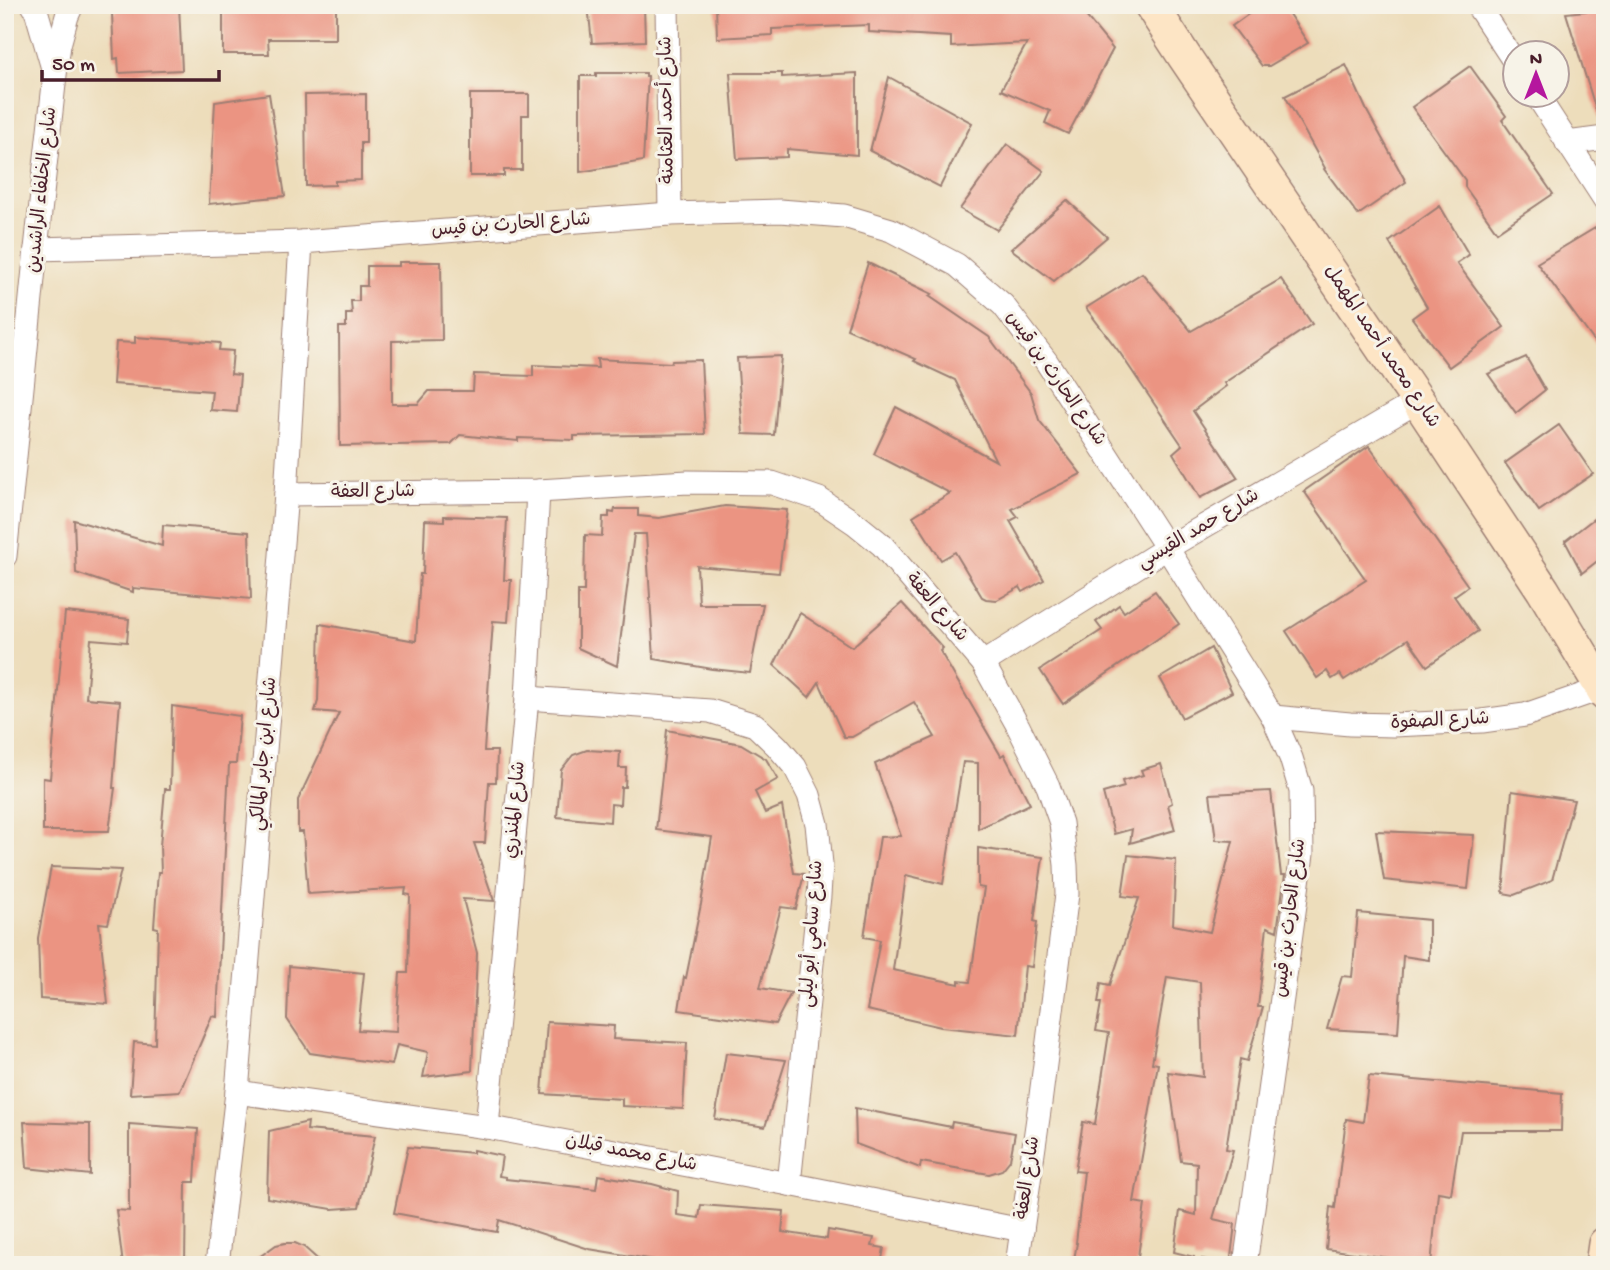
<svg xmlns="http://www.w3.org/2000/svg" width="1610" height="1270" font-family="'Gochi Hand','Playpen Sans Arabic',sans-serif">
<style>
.building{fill:#eb9482}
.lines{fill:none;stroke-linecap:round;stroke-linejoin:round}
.minor-casing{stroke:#9c7e73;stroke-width:25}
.secondary-casing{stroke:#9c7e73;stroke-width:36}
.minor{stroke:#fff;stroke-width:23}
.secondary{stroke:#fde5c5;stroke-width:33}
.labels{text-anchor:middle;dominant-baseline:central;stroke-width:6;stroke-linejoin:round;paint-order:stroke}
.street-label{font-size:19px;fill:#4a1f2b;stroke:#f7f3e8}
</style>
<rect width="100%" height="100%" fill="#f7f3e8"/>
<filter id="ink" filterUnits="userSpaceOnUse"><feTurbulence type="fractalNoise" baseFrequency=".0143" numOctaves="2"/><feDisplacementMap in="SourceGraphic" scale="14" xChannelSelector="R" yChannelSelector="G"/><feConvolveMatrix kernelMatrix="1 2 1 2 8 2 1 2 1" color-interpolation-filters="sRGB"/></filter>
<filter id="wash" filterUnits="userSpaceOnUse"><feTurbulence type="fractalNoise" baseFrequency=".00686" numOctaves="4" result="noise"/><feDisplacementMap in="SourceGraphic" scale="28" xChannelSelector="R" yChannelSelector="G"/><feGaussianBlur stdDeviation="1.57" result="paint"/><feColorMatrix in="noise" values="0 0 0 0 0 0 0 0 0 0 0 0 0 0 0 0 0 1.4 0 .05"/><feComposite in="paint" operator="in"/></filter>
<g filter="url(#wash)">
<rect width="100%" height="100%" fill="#edddbb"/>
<g id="blocks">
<!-- building -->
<g class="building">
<path d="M116,5H179L182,70L119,73L118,58L114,59L112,13H116Z"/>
<path d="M223,5H336V39H268L269,54H223Z"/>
<path d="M588,5H644L645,41L592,43Z"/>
<path d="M716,5H1077L1113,49L1068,134L1045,123L1050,111L1001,90L1027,43L951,47V37L869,32V25L772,29V35L717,38Z"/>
<path d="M1261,5H1283L1308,43L1269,66H1262L1232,26Z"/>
<path d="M1605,9V122L1600,123L1566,13Z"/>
<path d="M1346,65L1367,111L1406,182L1358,215L1324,169L1325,168L1285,96Z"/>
<path d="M1470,66L1506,116L1502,120L1553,194L1497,232L1465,187V180L1412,107Z"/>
<path d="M596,73H646V76H648L643,161L580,172V76H596Z"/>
<path d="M730,73H782V77L857,73V155L787,149V157L737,159Z"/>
<path d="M889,77L972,123L940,187L870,151Z"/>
<path d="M269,94L285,196L209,204L215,102Z"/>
<path d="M366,94V143H361V180L335,181V185L306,186L305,95Z"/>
<path d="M470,94H529V115H522V170H504V176H470Z"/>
<path d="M1007,144L1044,171L997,230L960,209Z"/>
<path d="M1067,200L1107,237L1054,281L1011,249Z"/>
<path d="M1440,206L1469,255L1457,263L1504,327L1449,367L1412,318L1427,307L1389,242Z"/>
<path d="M1605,222V356L1537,263Z"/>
<path d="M399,262H441L442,340L392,341V404H418L429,391H473L474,374L533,376V365L598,368L597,359L671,363L672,361L701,360L705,434L574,436V440L518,438V441L460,435L451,444L340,446L339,327H346V314H352L351,301H359V286H367V266H399Z"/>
<path d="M868,263L932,294L929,296L989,337L1031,393L1039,420L1081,474L1012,509L1018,517L1010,521L1044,580L1023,592L1020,587L997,600L986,599L982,597L955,552L941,560L913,516L950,493L874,454L896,407L996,461L955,380L914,361L916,359L847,329Z"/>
<path d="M1142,273L1191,331L1281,279L1312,324L1224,383L1226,386L1193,411L1238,478L1200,498L1173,453L1182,445L1120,353L1086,308Z"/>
<path d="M135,337L220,343L219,350L233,351L231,374L240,375L237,412L210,410L212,391L113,384L116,342L135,343Z"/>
<path d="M781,356L774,435L743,434L737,358Z"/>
<path d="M1526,357L1545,390L1516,413L1488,374Z"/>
<path d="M1559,425L1593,474L1539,511L1505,463Z"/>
<path d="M1369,446L1468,586L1454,596L1478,631L1427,666L1408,639L1344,680L1340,674L1332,679L1327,671L1317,678L1286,631L1366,580L1304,491Z"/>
<path d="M725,506L787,510L779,573L697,566L699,604H763L750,673L712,669L654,659L646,534H634L617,666L578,648V591H584L585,535L602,536L603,517H609V512L614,513L615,509H638V516L659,518Z"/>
<path d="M1605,510V555L1582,573L1565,541Z"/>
<path d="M444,516L507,518L504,580H511L508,622L493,621L484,751H497L496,782H489L485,843H474L494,901L463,899L477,953L472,1071L423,1077L428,1052L397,1045L392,1065L310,1053L287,1019L289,966L364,973L358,1030L396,1032L400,973H408L410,895L405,894L406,888L308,894L303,832H298V800L339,713L315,711L318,701L320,624L416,641L420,574H423L425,520L444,521Z"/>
<path d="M74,520L162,546L163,525L249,532L251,599L133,588V592L76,573Z"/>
<path d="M1155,591L1179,624L1063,704L1040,670L1102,630L1096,622L1119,605L1124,612Z"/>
<path d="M902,603L943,648L940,651L1001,756L1004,754L1030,804L978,829V763L963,762L943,884L906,875L893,970L959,984V981L970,982L984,888L978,887V848L1043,857L1034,921L1037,922L1032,967L1025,966L1018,1035L941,1027L867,1010L880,940L864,937L880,837L901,836L875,764L935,737L914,702L852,737H844L819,682L809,697L774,665L800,613L852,647Z"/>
<path d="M65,612L129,619L127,642L91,639L86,698L120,701L113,788H115L109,831H43V778L50,779Z"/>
<path d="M1211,648L1232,692L1182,718L1160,678Z"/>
<path d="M172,706L240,716L236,764H229L217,1017L212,1016L180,1091L130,1094L134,1042L155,1044L158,928L154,927L158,872H161L160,846L165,789H170Z"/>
<path d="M667,730L741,744L766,759L778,779L755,792L765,813L782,806L794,873L804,874L796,909L781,907L760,988L791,993L775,1024L679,1010L684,977L686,978L701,904L712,837L656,830Z"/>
<path d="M587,750L620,752L619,768H626L625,787H621L620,805L611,804L610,822L557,817L561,770L573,755Z"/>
<path d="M1161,764L1172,803L1168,805L1175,830L1130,843L1132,829L1114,834L1103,793L1124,787L1122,781L1143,775L1141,770Z"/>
<path d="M1271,791L1281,875H1285L1277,931L1267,927L1258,1007H1263L1247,1061L1240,1059L1226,1149L1233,1150L1213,1219L1235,1224L1230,1265L1202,1259L1201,1262L1194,1261V1257L1174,1252L1180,1211L1196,1215L1197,1163L1181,1161L1168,1072L1203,1077L1200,982L1167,977L1152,1063L1158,1064L1134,1202L1145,1204L1137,1265H1073L1077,1243H1076L1084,1172L1075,1171L1083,1122L1095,1124L1109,1033L1096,1031L1101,1003H1098L1101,983L1110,985L1139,898L1122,896L1128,855L1176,860L1173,925L1210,932L1233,841L1216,840L1210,794Z"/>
<path d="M1512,791L1574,800L1552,880L1514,895L1503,893Z"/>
<path d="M1376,831L1474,835L1468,889L1384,880Z"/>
<path d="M51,867L121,870L108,924L99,923L108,1004L40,999L38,938Z"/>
<path d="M1358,913L1429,920V960L1403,956L1398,1033L1327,1029L1342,976L1352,977Z"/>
<path d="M547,1022L614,1026L613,1039L687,1043L683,1109L622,1106V1099L542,1094Z"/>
<path d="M726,1053L786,1060L765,1127L715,1119Z"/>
<path d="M1369,1076L1562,1093L1561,1131H1461L1451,1194L1438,1192L1431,1265H1396L1397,1259L1326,1249L1330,1207L1335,1208L1346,1119L1363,1122Z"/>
<path d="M855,1108L951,1127L952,1122L1015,1133L1010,1160L1002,1170L989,1174L921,1162L920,1168L856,1144Z"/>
<path d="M24,1122L90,1124V1175L27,1168Z"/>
<path d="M308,1122L307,1130L375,1136L359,1207L332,1209L267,1198L269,1131Z"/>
<path d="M129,1124L198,1129L195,1182H186L185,1265H123L116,1210L129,1211Z"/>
<path d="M408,1147L473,1153V1150L502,1156L499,1176L506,1177V1179L596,1189L598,1175L652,1184L678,1191L677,1215L699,1218L701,1205L784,1211L782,1232L827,1239L828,1230L874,1238L872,1246L884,1248L881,1265H683L654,1262L655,1260L589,1249L499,1220L497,1232L394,1213Z"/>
<path d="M285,1243H295L304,1247L324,1265H248L276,1245Z"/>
</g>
</g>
</g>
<g filter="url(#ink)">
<use href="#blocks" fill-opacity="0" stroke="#9c7e73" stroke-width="2"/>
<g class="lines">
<defs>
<g id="minor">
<path d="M33,5L36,10L52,65"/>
<path d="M667,5L670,214"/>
<path d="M1477,5L1516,64"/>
<path d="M1536,94L1605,200"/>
<path d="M1567,143L1605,138"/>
<path d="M36,249L301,242L670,214L780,211L844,216L891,230L957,265L1003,305L1046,361L1167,548L1273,717L1291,758L1301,791L1302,854L1245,1265"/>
<path d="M286,494L538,491L688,482L772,483L819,499L856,524L882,545L983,663L1018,726L1048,786L1061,823L1066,865L1067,894L1039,1111L1017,1265"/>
<path d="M5,556L36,249L55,75L59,45L67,16L72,5"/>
<path d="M983,663L1167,548L1418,401"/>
<path d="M527,698L710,711L755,725L777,746L795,767L809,795L817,824L821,864L819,896L789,1184"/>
<path d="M1273,717L1350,724L1393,725L1482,721L1525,715L1603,688"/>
<path d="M237,1092L487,1127L789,1184L1022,1230"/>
<path d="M487,1127L527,698L538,491"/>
<path d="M217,1265L237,1092L286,494L301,242"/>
</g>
<g id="secondary">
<path d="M1151,5L1184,56L1418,401L1543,590L1605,693"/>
<path d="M1602,1265L1605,1244"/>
</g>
</defs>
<!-- minor casing -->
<use href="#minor" class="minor-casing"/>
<!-- secondary casing -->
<use href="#secondary" class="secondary-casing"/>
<!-- minor -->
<use href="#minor" class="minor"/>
<!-- secondary -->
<use href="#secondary" class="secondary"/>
</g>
</g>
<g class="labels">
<!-- street labels -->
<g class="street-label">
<text transform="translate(668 110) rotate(-91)">شارع أحمد العثامنة</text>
<text transform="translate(43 190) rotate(-84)">شارع الخلفاء الراشدين</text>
<text transform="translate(511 226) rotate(-4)">شارع الحارث بن قيس</text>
<text transform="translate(1381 347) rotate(56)">شارع محمد أحمد المهمل</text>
<text transform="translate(1055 379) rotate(55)">شارع الحارث بن قيس</text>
<text transform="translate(373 493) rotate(-1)">شارع العفة</text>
<text transform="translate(1199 530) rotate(-31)">شارع حمد القيسي</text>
<text transform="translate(936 608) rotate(49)">شارع العفة</text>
<text transform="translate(1440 722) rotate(-3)">شارع الصفوة</text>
<text transform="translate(265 754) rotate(-85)">شارع ابن جابر المالكي</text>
<text transform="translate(516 810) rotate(-85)">شارع المنذري</text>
<text transform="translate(1291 918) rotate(-83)">شارع الحارث بن قيس</text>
<text transform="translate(813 934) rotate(-86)">شارع سامي أبو ليلى</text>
<text transform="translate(631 1154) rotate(11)">شارع محمد قبلان</text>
<text transform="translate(1029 1178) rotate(-82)">شارع العفة</text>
</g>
</g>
<!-- margin -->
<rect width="1610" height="1270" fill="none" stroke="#f7f3e8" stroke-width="28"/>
<!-- north arrow -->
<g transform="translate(1536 74)"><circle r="33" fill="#f7f3e8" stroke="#b29e9c" stroke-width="2"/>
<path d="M0-5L12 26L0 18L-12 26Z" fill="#b5179e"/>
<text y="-10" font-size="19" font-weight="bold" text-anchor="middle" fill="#4a1f2b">N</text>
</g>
<!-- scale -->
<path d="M42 70v10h177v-10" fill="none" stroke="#4a1f2b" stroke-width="3.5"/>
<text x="52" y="70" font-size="21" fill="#4a1f2b" stroke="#f7f3e8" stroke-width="5" paint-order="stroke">50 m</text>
</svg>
